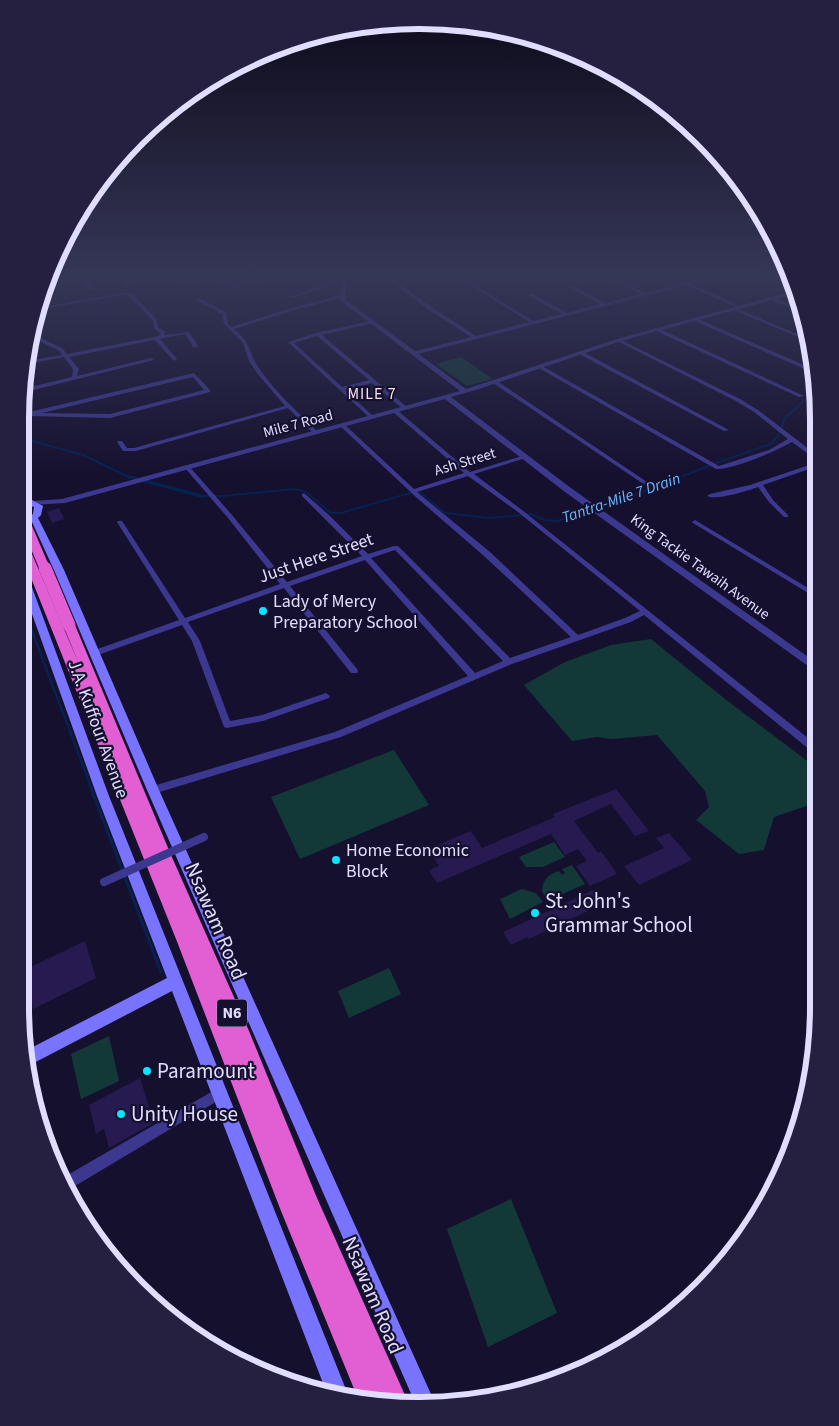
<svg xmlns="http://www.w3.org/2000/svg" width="839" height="1426" font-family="'Source Sans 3',sans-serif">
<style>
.green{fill:#123938}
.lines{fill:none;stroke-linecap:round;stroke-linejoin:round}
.stream-far3{stroke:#072150;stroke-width:1}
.stream-far2{stroke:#072150;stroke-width:2}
.stream-far1{stroke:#072150;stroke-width:2.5}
.stream{stroke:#072150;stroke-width:3}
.canal{fill:#072150;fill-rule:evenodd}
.building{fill:#261a51}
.minor{fill:#3c3890;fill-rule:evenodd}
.tertiary{fill:#3c3890;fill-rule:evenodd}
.secondary{fill:#7874ff;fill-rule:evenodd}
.trunk{fill:#e25ed3;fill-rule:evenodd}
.pedestrian-bridge{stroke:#3c3890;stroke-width:8}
.trunk-bridge-far1{stroke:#e25ed3;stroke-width:10}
.trunk-bridge{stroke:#e25ed3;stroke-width:13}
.poi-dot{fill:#09e4ff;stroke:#15102e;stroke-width:2}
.labels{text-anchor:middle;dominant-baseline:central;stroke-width:4.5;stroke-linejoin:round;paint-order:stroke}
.far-street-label{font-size:15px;fill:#e1ddff;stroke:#15102e}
.far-neighbourhood-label{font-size:16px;letter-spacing:1px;fill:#ffdff3;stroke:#15102e}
.far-water-label{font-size:16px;font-style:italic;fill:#6bb9ff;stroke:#15102e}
.shield{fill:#15102e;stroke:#a4a0c0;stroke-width:1}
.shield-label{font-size:16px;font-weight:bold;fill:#e1ddff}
.street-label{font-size:18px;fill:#e1ddff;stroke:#15102e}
.poi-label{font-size:18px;fill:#e1ddff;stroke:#15102e;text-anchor:start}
.near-poi-label{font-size:21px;fill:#e1ddff;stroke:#15102e;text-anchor:start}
.near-street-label{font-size:21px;fill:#e1ddff;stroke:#15102e}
.rim{fill:none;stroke:#e1ddff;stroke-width:6}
</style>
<rect width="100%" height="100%" fill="#15102e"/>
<!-- green -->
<g class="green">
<path d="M461,357L493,379L467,386L436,364Z"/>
<path d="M651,639L725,699L818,769V802L774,817L764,850L739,854L696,820L709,807L705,791L657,735L612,739L597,737L572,741L524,685L565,662L611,645Z"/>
<path d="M394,750L429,805L300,859L271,797Z"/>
<path d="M554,842L565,857L543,867H526L519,857Z"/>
<path d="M572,865L585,884L547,901L542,891C542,880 549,874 559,871L562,875L565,873L562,869Z"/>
<path d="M522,889L536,893L543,902L510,919L500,899Z"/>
<path d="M389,968L401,994L349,1018L338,991Z"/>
<path d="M109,1036L119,1081L81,1099L71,1054Z"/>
<path d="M511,1199L557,1313L488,1347L447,1229Z"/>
</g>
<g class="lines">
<!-- stream-far3 -->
<path class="stream-far3" d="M800,404L818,392"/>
<!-- stream-far2 -->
<g class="stream-far2">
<path d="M21,438L83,455L129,477"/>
<path d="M202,496H223L295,489L306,492L331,513H341L410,493H421L445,513L490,518L531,514L544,520L557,521L594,511"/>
<path d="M599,509L719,462L771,444L779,435L785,418L802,403"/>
</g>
<!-- stream-far1 -->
<path class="stream-far1" d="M21,602L90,784"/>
<!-- stream -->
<path class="stream" d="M89,783L161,972"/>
<!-- canal -->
<path class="canal" d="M129,475L204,495L205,496L202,498L127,478V476Z"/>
</g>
<!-- building -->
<g class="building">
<path d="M59,508L64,519L52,523L47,512Z"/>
<path d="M616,789L649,831L635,836L611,804L574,821L598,853L601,851L617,874L590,886L576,866L587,861L578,849L565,855L551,834L437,883L429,870L439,866L428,849L471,831L482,848L555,817L553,814Z"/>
<path d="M669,833L692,860L639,885L624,866L664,848L656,838Z"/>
<path d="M593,890L601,902L586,909L588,911L529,939L527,937L511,945L503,932Z"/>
<path d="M85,941L96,978L33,1009L24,970Z"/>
<path d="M140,1078L154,1123L109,1148L104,1129L96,1134L89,1105Z"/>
</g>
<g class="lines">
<!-- minor -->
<g class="minor">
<path d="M58,277H65L46,281L47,279Z"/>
<path d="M79,277H83L95,288V290H91Z"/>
<path d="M120,277H124L131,286H127Z"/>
<path d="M171,277H176L195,285L191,286Z"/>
<path d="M211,277H216L234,285L264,277H285L283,278L270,277L238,286L240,288L238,289Z"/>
<path d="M386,277H390L430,306L476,336L529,322L458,277H462L533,321L562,314L529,296V294H533L567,313L600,304L568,287V285H572L605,303L641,294L606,277H611L646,293L683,283L671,277C677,277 681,280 687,281C695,283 706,277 715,277V278L692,284L742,307L738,308L687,285L414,355L412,354V352L471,337L426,308Z"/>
<path d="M531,277H536L540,279L538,280Z"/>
<path d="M343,278L347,279L293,298L289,297Z"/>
<path d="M127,292L132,293L157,320L158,327L165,332L164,335L189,332L198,346L197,347H193L185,334H184L160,339L177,359L174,361L155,340L69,357L79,369L77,376L151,358L154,360L21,393L22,389L72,377L73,369L64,357L27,364V361L62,355L58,350L41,342L33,334V331L45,340L62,348L67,354L159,336L160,333L154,328L153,321L127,294L37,310L38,308Z"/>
<path d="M342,295L344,297L295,310L234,329C253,344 248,354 261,371C277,394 297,411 317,431V433H313L288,408L136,451H123L117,442L118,441H122L127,448H134L285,406L257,373L249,361L243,343L224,324L222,314L197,301V299H201L226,312L228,324L231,327L291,308Z"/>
<path d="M768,297H772L801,309L802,312L768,299Z"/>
<path d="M735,308L807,338L808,341L733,310V308Z"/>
<path d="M692,318H696L813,369L814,373L692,320Z"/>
<path d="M371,321H373V323L322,335L408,408L403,409L372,383L345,390L373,416L374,417L371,419L288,342L316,333ZM317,336L369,380L342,387L294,343Z"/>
<path d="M654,328H658L804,396L799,397L654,330Z"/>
<path d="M619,339L740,399L758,410L818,456V461L792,442C776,451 733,470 716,469L537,367L542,366L719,466L769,450L788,439L754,412L736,401L617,341V340Z"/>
<path d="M579,352H583L729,430L724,431L579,354Z"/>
<path d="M194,373L210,390V392L110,418L29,416L21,418V414ZM193,377L204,390L110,414L42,413Z"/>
<path d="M495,380L497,381L653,486L652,487H648L493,383L492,382Z"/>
<path d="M393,410H397L470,472L522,456H526V458L474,474L522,510L818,746V755L815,754L644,615L631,622L512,664L341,737L153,794L150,793L148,790L150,787L153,786L335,732L468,676L365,560L290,586L357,669L358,671L357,673H351L284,588L188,622L200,641L230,721L262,715L326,693L330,696L329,698L263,721L227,728L224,727L192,641L182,625L98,655H92L91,653L92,651L179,620L117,522L118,521H122L185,618L280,584L228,518L185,468V466H189L232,515L287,582L362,556L302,496V494L304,493L329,515L368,554L394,546H398L510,658L571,637L484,556L417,498L339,425L344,424L414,489L464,473L393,412ZM468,476L518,512L640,611L625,618L578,635L490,552L417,492ZM395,550L503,661L475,673L371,558Z"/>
<path d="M818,462V466L763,485L773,500L788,515V517H784L769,502L758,487C747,491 715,501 707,496L710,494L750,485Z"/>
<path d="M695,520L818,594V599L693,523L692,522Z"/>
<path d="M810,549H813L818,551V556L810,553Z"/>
<path d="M220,1087L224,1089L226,1093L224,1097L70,1189L64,1177Z"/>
</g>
<!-- tertiary -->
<path class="tertiary" d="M343,277H347L345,295L346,300L466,389L617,339L797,290L798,293L621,341L479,389L451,397L571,488L818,664V672L815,671L565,492L445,399L65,503L32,505V501L62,499L460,391L342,302L339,295Z"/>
<!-- secondary -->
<g class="secondary">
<path d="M21,482L25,484L32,500L43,506L41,515L38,518L64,570L159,790L435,1403L416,1405L147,790L54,570L32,522L27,524L23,521L33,514L34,507L21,503V499H23L21,494Z"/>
<path d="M21,568L26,571L109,796L347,1392L346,1394L326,1391L172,991L30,1065L27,1050L167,978L97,796L21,583Z"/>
</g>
<!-- trunk -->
<path class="trunk" d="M21,537L26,540L79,664L63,625L69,621L75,625L171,855L249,1031L317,1198L404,1393L407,1404L357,1396L281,1211L176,939L21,553Z"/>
<!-- pedestrian-bridge -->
<path class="pedestrian-bridge" d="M104,882L204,837"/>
<!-- trunk-bridge-far1 -->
<path class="trunk-bridge-far1" d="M21,513L45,569"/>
<!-- trunk-bridge -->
<path class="trunk-bridge" d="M45,568L69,625"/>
</g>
<!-- sky -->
<linearGradient id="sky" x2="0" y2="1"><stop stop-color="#0c0919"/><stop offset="0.58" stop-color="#353757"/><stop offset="1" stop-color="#353757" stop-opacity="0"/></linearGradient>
<rect width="839" height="476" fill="url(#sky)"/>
<!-- markers -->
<g class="poi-dot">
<circle cx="263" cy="611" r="5"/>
<circle cx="336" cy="860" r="5"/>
<circle cx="535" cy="913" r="5"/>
<circle cx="147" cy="1071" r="5"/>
<circle cx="121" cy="1114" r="5"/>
</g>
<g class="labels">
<!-- far-street labels -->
<g class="far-street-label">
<text transform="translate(298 424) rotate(-15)">Mile 7 Road</text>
<text transform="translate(465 462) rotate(-17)">Ash Street</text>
<text transform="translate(700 567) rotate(36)">King Tackie Tawaih Avenue</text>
</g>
<!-- far-neighbourhood labels -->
<g class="far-neighbourhood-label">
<text x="372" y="394">MILE 7</text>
</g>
<!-- far-water labels -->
<g class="far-water-label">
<text transform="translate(621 498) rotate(-19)">Tantra-Mile 7 Drain</text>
</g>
<!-- shield labels -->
<rect class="shield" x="217" y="999.5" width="30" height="27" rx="4"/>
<g class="shield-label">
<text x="232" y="1013">N6</text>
</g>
<!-- street labels -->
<g class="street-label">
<text transform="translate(316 558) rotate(-19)">Just Here Street</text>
<text transform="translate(98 729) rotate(70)">J.A. Kuffour Avenue</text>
</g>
<!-- poi labels -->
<g class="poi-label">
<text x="273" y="601">Lady of Mercy<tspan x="273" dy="21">Preparatory School</tspan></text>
<text x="346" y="850">Home Economic<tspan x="346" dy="21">Block</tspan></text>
</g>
<!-- near-poi labels -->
<g class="near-poi-label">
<text x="545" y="901">St. John's<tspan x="545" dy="24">Grammar School</tspan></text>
<text x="157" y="1071">Paramount</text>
<text x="131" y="1114">Unity House</text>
</g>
<!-- near-street labels -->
<g class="near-street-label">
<text transform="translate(216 921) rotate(67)">Nsawam Road</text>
<text transform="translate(373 1295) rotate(67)">Nsawam Road</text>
</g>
</g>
<!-- crop -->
<path d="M0 0H839V1426H0ZM419 29H420A390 390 0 0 1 810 419V1007A390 390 0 0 1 420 1397H419A390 390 0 0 1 29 1007V419A390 390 0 0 1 419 29Z" fill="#25203f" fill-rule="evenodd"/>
<path class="rim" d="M419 29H420A390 390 0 0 1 810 419V1007A390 390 0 0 1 420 1397H419A390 390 0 0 1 29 1007V419A390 390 0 0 1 419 29Z"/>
</svg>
